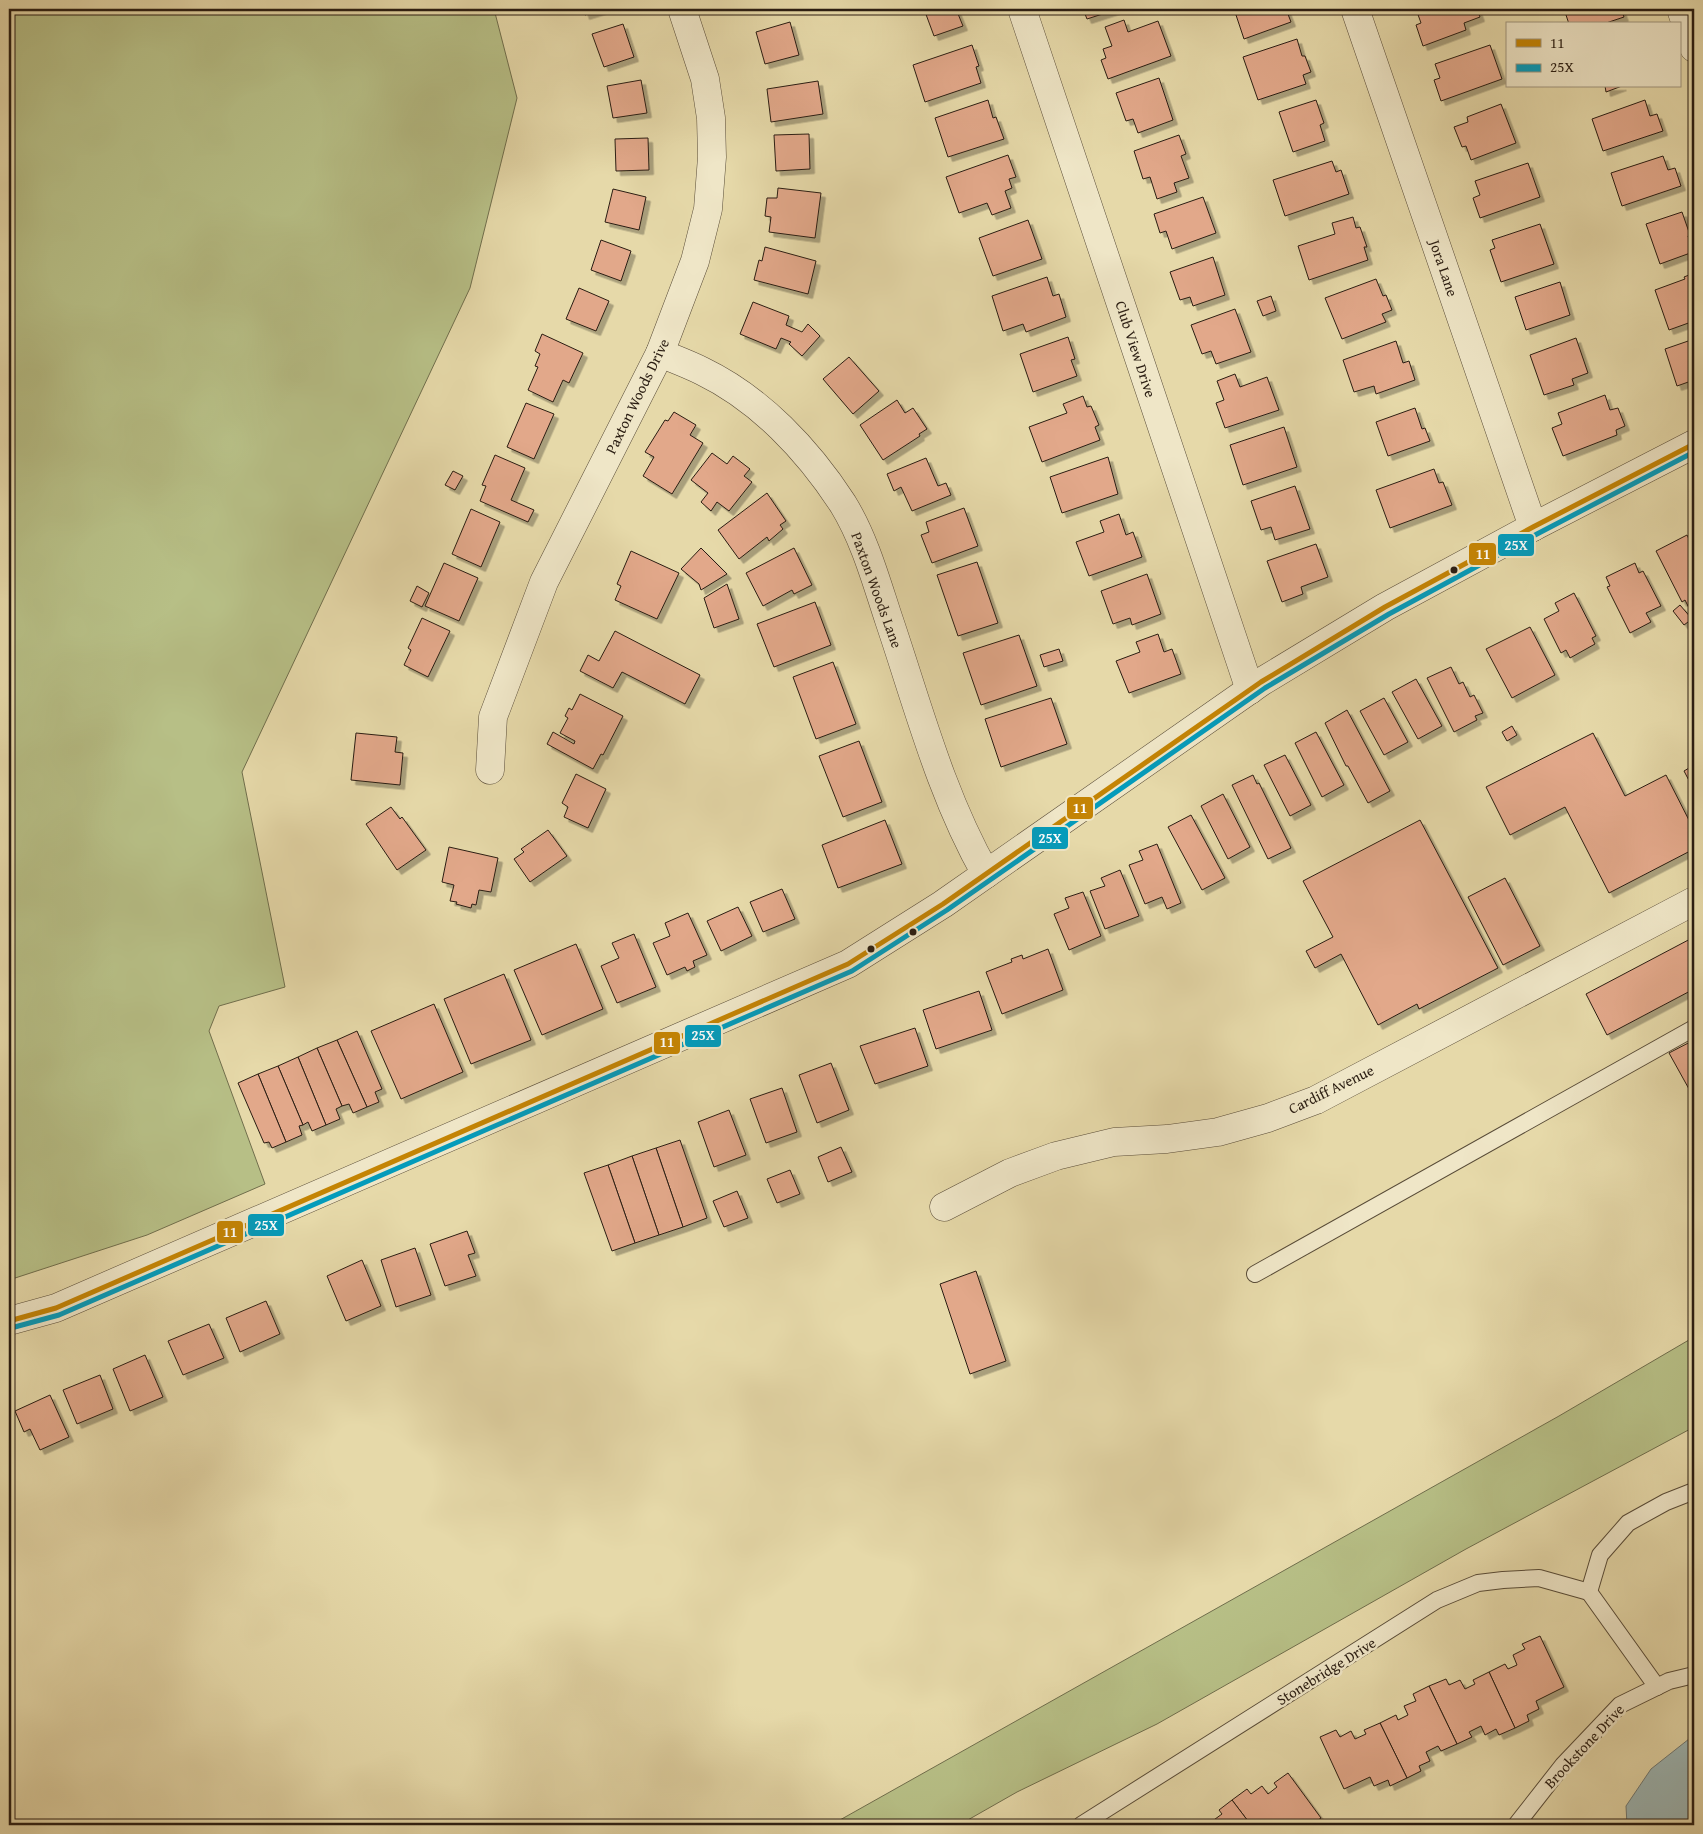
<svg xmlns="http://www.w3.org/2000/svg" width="1703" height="1834" font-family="'Gentium Book Plus',serif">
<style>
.green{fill:#b7bf86;stroke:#706e4c}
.water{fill:#9db7b5;stroke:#6f7974}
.building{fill:#e2a88a;stroke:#2a1d12;filter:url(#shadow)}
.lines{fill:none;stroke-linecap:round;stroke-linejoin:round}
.service-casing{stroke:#594c38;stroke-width:18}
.minor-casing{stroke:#594c38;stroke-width:29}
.tertiary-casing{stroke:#594c38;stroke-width:29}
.service{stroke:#efe6c7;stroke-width:16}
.minor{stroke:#efe6c7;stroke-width:28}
.tertiary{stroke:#efe6c7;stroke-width:28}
.bus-1-casing{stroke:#efe6c7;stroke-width:9}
.bus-2-casing{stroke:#efe6c7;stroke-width:9}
.bus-1{stroke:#c48404;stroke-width:5}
.bus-2{stroke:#049bbb;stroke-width:5}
.bus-dot{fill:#2a1d12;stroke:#efe6c7;stroke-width:2}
.labels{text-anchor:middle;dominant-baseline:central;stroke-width:5;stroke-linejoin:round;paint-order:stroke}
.street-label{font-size:15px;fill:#2a1d12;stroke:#efe6c7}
.line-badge{stroke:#efe6c7;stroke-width:2}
.badge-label{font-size:14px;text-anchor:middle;font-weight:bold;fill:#fff}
</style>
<defs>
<filter id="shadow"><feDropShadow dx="4.5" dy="4.5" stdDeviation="0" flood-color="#0004"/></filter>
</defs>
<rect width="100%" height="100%" fill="#e6d9a9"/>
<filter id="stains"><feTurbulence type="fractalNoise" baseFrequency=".004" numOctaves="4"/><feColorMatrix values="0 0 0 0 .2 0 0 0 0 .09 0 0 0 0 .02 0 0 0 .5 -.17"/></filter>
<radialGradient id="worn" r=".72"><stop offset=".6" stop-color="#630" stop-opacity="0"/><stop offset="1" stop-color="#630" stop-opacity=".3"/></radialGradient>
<!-- green -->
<g class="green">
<path d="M9,9H494L517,98L470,288L242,772L285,987L219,1006L209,1031L265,1184L147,1235L9,1280Z"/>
<path d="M1694,1337V1427L1466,1549L1157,1724L1017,1792L959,1825H831L1559,1416Z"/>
</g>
<!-- water -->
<path class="water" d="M1694,1735V1825H1627L1626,1806L1651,1769Z"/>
<!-- building -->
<g class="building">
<path d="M583,9H604L585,15Z"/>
<path d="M924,9H956L963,26L934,36Z"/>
<path d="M1083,9H1118L1087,19Z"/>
<path d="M1234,9H1286L1291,22L1244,39Z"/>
<path d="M1416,9H1477L1480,17L1464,23L1466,30L1423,46L1416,25L1421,23Z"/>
<path d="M1564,9H1621L1624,17L1603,24H1569Z"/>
<path d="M1124,20L1128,32L1158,21L1171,56L1108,79L1101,60L1106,58L1103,49L1112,46L1105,27Z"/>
<path d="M790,22L799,55L765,64L756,32Z"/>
<path d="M623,24L634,57L604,67L592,34Z"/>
<path d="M1297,39L1302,56H1305L1311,72L1303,75L1306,84L1258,100L1243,57Z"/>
<path d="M972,45L979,66L976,67L981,83L925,102L913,65Z"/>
<path d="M1490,45L1502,79L1441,101L1434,80L1440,78L1435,64Z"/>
<path d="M1159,78L1173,120L1138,133L1133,119L1126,121L1116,93Z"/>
<path d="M641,80L647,113L613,118L607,86Z"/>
<path d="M818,81L823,114L771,122L767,89Z"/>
<path d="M1605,86H1622L1606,92Z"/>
<path d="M988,100L993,118L996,117L1004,139L948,157L935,118Z"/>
<path d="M1316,100L1324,123L1320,125L1325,141L1293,152L1279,112Z"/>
<path d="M1645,100L1650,116L1657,114L1663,131L1603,151L1592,119Z"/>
<path d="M1501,104L1516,143L1471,160L1466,146L1462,147L1454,127L1468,122L1467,117Z"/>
<path d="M809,134L810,169L776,171L774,135Z"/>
<path d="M1179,135L1186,154L1181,156L1189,178L1174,183L1177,192L1157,199L1150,177L1143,179L1134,151Z"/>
<path d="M648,138L649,170L616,171L615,139Z"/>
<path d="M1008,155L1016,177L1009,179L1012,188L1005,191L1011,208L992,215L987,203L959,213L946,177Z"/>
<path d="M1663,156L1668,170L1675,168L1681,186L1622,206L1611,173Z"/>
<path d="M1332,161L1336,172L1341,170L1349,194L1285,216L1273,180Z"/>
<path d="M1528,163L1540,197L1480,218L1473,198L1480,195L1475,181Z"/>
<path d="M778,188L821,193L815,238L769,232L771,217L765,216L767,198H777Z"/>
<path d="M613,189L646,197L639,230L605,222Z"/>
<path d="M1203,197L1216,233L1172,249L1166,231L1160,233L1154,214Z"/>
<path d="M1682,212L1690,235L1688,236L1693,252L1660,264L1646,224Z"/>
<path d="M1353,217L1356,228L1360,227L1367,247H1364L1368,260L1309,280L1298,246L1335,234L1332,223Z"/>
<path d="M1028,220L1042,259L993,276L979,238Z"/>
<path d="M1540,224L1554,264L1501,282L1490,250L1495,248L1492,240Z"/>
<path d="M601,240L631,251L621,281L591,270Z"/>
<path d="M765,247L816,261L808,294L754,280L759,260L762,261Z"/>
<path d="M1213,257L1225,295L1193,306L1190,297L1180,300L1170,272Z"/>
<path d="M1694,273V321L1669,330L1655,290L1685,279L1684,277Z"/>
<path d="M1047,277L1053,296L1059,294L1066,317L1026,332L1023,324L1003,331L992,296Z"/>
<path d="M1376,279L1383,296L1386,295L1392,310L1382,314L1386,322L1342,339L1325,298Z"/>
<path d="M1560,282L1570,315L1526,330L1515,297Z"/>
<path d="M579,288L609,301L596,331L566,319Z"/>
<path d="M1271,296L1276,311L1263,316L1257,301Z"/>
<path d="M753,302L789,316L786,325L802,332L808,324L820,336L802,356L789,344L791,342L781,338L776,349L740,334Z"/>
<path d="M1235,309L1251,352L1216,364L1211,351L1202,354L1191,325Z"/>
<path d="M542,334L583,353L569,383L563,380L553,402L528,390L538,367L535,366L540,354L535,351Z"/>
<path d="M1068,337L1075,359L1071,360L1077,376L1033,392L1020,354Z"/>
<path d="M1576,338L1588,373L1572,379L1574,385L1544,395L1530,355Z"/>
<path d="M1694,339V380L1677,386L1665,349Z"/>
<path d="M1396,341L1403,363L1409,361L1415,380L1376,394L1374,386L1354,392L1343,360Z"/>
<path d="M849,357L879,391L853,414L823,379Z"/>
<path d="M1235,374L1240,387L1267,377L1279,410L1225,428L1216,403L1224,400L1217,381Z"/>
<path d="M1605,395L1610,410L1618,408L1625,426L1616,430L1617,435L1563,456L1552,428L1562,424L1558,413Z"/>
<path d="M1083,396L1087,407L1091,406L1099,425L1095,427L1100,440L1042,462L1029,427L1067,413L1063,404Z"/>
<path d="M897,400L905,413L913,408L927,429L919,434L920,436L883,460L860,425Z"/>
<path d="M526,403L554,414L534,459L507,447Z"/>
<path d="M1415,408L1422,429L1425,428L1430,441L1388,456L1376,422Z"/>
<path d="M674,412L696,425L690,435L703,443L672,494L643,476L654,457L645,452L665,420L668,421Z"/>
<path d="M1284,427L1297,467L1243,485L1230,445Z"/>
<path d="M712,453L727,464L733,456L750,469L744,476L752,482L729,511L717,502L711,511L701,502L708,493L691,480Z"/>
<path d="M495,455L525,468L511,500L534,510L528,522L480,501L486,486L482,485Z"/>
<path d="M1108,457L1118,494L1062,513L1050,477Z"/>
<path d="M926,458L938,486L946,483L951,495L912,511L901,487L894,491L887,474Z"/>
<path d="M1434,469L1439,483L1443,482L1452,505L1390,528L1376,490Z"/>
<path d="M453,471L463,476L455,490L445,485Z"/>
<path d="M1295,486L1310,529L1275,540L1271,527L1261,530L1251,501Z"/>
<path d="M767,493L786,521L780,525L783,529L769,541L767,537L739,559L718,530Z"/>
<path d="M964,508L978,546L932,563L921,535L929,532L926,522Z"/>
<path d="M471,509L500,522L481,567L452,554Z"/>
<path d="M1119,514L1126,535L1133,532L1142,557L1089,576L1076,542L1104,532L1100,521Z"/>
<path d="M1687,535L1694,549V608L1690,610L1685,600L1682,602L1656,551Z"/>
<path d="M1316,544L1328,577L1301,587L1303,594L1282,602L1267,561Z"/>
<path d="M701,548L727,574L701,590L699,584L681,569Z"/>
<path d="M794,548L812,585L794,594L792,590L763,606L746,573Z"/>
<path d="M631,551L679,573L657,619L615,600L621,586L617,584Z"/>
<path d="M977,562L998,623L958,636L937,575Z"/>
<path d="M444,563L478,578L459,621L425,606Z"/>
<path d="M1635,563L1639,573L1643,571L1661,606L1646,613L1651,622L1630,633L1607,587L1610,586L1606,577Z"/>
<path d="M1147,574L1161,614L1132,625L1130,618L1113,624L1101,591Z"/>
<path d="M727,584L739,619L714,628L704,598Z"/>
<path d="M417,586L429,593L422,607L410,601Z"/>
<path d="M1574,593L1596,636L1592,638L1595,644L1570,658L1566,650L1561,653L1544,619L1559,611L1555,603Z"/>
<path d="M815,602L831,645L774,667L757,624Z"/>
<path d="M1680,605L1692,619L1684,625L1673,611Z"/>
<path d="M422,618L450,631L428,677L404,665L411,650L408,648Z"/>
<path d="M1530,627L1555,675L1512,698L1486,649Z"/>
<path d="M615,631L700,675L685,704L622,672L613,688L580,671L588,655L599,661Z"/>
<path d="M1158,634L1164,652L1172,649L1181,674L1129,693L1116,661L1140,652L1136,642Z"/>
<path d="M1019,635L1037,686L981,705L963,653Z"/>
<path d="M1059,649L1063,661L1044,667L1040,655Z"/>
<path d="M833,662L856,724L816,739L793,677Z"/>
<path d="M1451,667L1459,684L1463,682L1470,697L1474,695L1483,713L1475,716L1477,720L1454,732L1427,678Z"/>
<path d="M1416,679L1442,726L1418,739L1392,692Z"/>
<path d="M580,694L623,716L603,755L601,754L593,769L547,744L553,732L574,744L575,741L560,733L568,718L565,716L569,708L572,710Z"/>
<path d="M1051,698L1067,744L1001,767L985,719Z"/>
<path d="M1384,698L1408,742L1384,755L1360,711Z"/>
<path d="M1347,710L1390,791L1368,803L1348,766H1346L1325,723Z"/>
<path d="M1512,726L1517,735L1507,741L1502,732Z"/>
<path d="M1316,732L1344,785L1322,797L1295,743Z"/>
<path d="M356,733L397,737L395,752L403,753L400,785L351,780Z"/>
<path d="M1593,733L1625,796L1666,775L1694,830V849L1609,893L1565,807L1510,835L1486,787Z"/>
<path d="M859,741L882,802L843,817L819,756Z"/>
<path d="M1285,755L1311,805L1290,816L1264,765Z"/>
<path d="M1694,765V790L1684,771Z"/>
<path d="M576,774L606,789L588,828L564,817L568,807L562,803Z"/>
<path d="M1253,775L1257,784L1259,783L1291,848L1268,859L1232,785Z"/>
<path d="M1223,794L1250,847L1228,859L1201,806Z"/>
<path d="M391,807L400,819L402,817L426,850L397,870L366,824Z"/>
<path d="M1191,815L1225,878L1202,890L1168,827Z"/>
<path d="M885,820L902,864L838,888L822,845Z"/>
<path d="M1420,820L1498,968L1419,1009L1417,1004L1378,1025L1341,954L1315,968L1306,951L1333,937L1303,881Z"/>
<path d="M548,830L567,856L530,882L514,859L524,852L521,849Z"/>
<path d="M1157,844L1181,903L1167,909L1162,897L1145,904L1129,865L1143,860L1139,851Z"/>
<path d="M449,847L498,858L491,892L479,890L476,905L472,904L471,908L456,904L457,902L450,901L454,885L442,882Z"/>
<path d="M1120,870L1139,916L1105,929L1090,891L1105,886L1101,878Z"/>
<path d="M1505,878L1540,946L1503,965L1468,897Z"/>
<path d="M782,889L795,919L763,932L750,902Z"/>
<path d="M1083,892L1101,936L1069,950L1054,914L1069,908L1065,898Z"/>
<path d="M738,907L752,936L721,951L707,921Z"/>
<path d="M688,913L707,955L693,961L695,967L687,971L685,967L667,975L653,943L670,936L665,923Z"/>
<path d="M634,934L656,987L617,1003L601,966L619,958L612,943Z"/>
<path d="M1694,937V989L1607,1035L1586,994Z"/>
<path d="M576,944L603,1009L542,1035L514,970Z"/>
<path d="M1048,949L1063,990L1002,1014L986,972L1012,962L1011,959L1022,955L1023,959Z"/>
<path d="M504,974L531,1040L471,1064L444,999Z"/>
<path d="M979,991L992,1030L936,1049L923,1010Z"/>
<path d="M434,1004L463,1072L401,1099L371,1031Z"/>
<path d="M915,1028L928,1066L875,1084L860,1046Z"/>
<path d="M357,1031L382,1089L375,1092L379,1102L367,1107L337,1040Z"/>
<path d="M337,1040L367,1107L353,1113L349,1104L342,1106L317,1048Z"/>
<path d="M1694,1040V1086L1689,1089L1669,1053Z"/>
<path d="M317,1048L342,1106L336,1109L340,1119L326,1125L298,1057Z"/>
<path d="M298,1057L326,1125L312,1131L308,1122L303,1125L278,1066Z"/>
<path d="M831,1063L849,1110L817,1123L799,1075Z"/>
<path d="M278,1066L303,1125L299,1126L302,1135L286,1142L258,1074Z"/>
<path d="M258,1074L286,1142L272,1148L269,1142L264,1143L238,1083Z"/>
<path d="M782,1088L797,1132L766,1143L750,1099Z"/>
<path d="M729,1110L746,1155L714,1167L698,1122Z"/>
<path d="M680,1140L707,1218L683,1227L656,1148Z"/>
<path d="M841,1147L852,1172L828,1182L818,1157Z"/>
<path d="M656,1148L683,1227L659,1235L632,1156Z"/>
<path d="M632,1156L659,1235L635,1243L608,1165Z"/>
<path d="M608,1165L635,1243L612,1251L584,1173Z"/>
<path d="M790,1170L800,1194L777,1203L767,1179Z"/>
<path d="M737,1191L748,1218L724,1227L713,1201Z"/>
<path d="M467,1231L475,1253L468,1255L476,1276L445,1286L430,1244Z"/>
<path d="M415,1248L431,1295L396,1307L381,1260Z"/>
<path d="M362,1260L381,1306L346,1321L327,1276Z"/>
<path d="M976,1271L1006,1361L970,1374L940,1284Z"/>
<path d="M266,1301L280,1334L240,1352L226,1318Z"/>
<path d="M209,1324L224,1358L183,1375L168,1341Z"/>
<path d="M145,1355L163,1397L130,1411L113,1369Z"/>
<path d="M100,1375L113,1409L77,1424L63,1390Z"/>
<path d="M50,1395L69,1437L40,1450L30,1429L24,1432L15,1411Z"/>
<path d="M1540,1636L1564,1687L1536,1701L1539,1709L1527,1715L1529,1721L1515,1728L1489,1672L1505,1664L1508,1669L1517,1665L1513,1655L1525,1649L1522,1644Z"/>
<path d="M1489,1672L1515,1728L1499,1735L1496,1729L1485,1735L1481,1726L1469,1732L1472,1737L1457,1744L1429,1686L1446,1679L1449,1685L1460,1680L1465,1689L1475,1684L1473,1680Z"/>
<path d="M1429,1686L1457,1744L1441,1751L1438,1746L1426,1752L1430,1761L1419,1766L1421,1771L1407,1778L1380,1723L1396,1715L1398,1720L1408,1715L1404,1706L1416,1701L1413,1694Z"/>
<path d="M1380,1723L1407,1778L1390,1786L1388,1780L1374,1786L1370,1777L1344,1789L1320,1737L1336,1730L1340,1737L1351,1731L1355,1739L1366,1734L1364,1730Z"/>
<path d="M1288,1773L1321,1818L1311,1825H1251L1232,1800L1247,1789L1251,1794L1262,1786L1268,1794L1277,1787L1274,1783Z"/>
<path d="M1232,1800L1251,1825H1214L1211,1822L1222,1814L1219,1810Z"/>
</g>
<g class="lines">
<defs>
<g id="service">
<path d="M1255,1274L1694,1028"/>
<path d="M1589,1592L1600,1555L1628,1523L1666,1502L1694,1491"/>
<path d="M1589,1592L1657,1687"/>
<path d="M1081,1825L1437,1600L1478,1583L1503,1580L1539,1578L1589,1592"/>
<path d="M1516,1825L1563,1765L1620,1705L1669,1681L1694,1675"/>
</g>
<g id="minor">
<path d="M1022,9L1250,690"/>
<path d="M1355,9L1533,527"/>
<path d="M1681,9L1694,48"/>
<path d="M660,353C674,359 688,364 702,371C760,399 808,450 843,504C865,540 876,581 889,620C918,706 941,795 986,874"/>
<path d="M490,770L493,717L544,582L660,353L695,261L708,209L712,157L711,118L705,79L682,9"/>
<path d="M944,1207L1010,1173L1056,1156L1114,1142L1167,1139L1218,1132L1268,1118L1316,1100L1694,901"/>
</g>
<path id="tertiary" d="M9,1321L56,1308L848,964L943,904L1261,682L1385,607L1533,527L1694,444"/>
</defs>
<!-- service casing -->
<use href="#service" class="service-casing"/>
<!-- minor casing -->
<use href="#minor" class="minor-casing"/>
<!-- tertiary casing -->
<use href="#tertiary" class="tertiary-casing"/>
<!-- service -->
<use href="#service" class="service"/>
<!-- minor -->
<use href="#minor" class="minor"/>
<!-- tertiary -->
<use href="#tertiary" class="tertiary"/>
<defs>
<path id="bus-1" d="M9,1321L56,1308L848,964L943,904L1261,682L1385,607L1533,527L1694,444"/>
<path id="bus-2" d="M11,1328L59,1315L852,971L947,910L1265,688L1389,614L1537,534L1694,452"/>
</defs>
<!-- bus-1 casing -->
<use href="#bus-1" class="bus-1-casing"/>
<!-- bus-2 casing -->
<use href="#bus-2" class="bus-2-casing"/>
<!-- bus-1 -->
<use href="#bus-1" class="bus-1"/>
<!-- bus-2 -->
<use href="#bus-2" class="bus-2"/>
</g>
<!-- markers -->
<g class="bus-dot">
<circle cx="1454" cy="570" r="4.5"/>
<circle cx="913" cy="932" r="4.5"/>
<circle cx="871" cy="949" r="4.5"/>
</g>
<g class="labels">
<!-- street labels -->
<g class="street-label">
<text transform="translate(1444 268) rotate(71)">Jora Lane</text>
<text transform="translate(1136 349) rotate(72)">Club View Drive</text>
<text transform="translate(637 396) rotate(-64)">Paxton Woods Drive</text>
<text transform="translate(877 590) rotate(70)">Paxton Woods Lane</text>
<text transform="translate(1331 1089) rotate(-26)">Cardiff Avenue</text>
<text transform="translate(1326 1671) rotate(-32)">Stonebridge Drive</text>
<text transform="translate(1584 1746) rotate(-47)">Brookstone Drive</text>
</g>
</g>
<g class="line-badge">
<rect x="1497" y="533" width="38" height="24" rx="5" fill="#049bbb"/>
<rect x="1468" y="542" width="29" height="24" rx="5" fill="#c48404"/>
<rect x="1066" y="796" width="28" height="24" rx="5" fill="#c48404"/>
<rect x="1031" y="826" width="38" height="24" rx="5" fill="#049bbb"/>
<rect x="684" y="1024" width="38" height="24" rx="5" fill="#049bbb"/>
<rect x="653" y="1031" width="28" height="24" rx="5" fill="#c48404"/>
<rect x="247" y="1213" width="38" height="24" rx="5" fill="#049bbb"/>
<rect x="216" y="1220" width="28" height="24" rx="5" fill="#c48404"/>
</g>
<g class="badge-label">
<text x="1516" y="550">25X</text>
<text x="1483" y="559">11</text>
<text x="1080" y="813">11</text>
<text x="1050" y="843">25X</text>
<text x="703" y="1040">25X</text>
<text x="667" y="1047">11</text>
<text x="266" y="1230">25X</text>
<text x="230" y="1237">11</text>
</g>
<!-- margin -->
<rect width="1703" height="1834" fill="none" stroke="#e6d9a9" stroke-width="30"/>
<rect x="10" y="10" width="1683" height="1814" fill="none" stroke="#2a1d12" stroke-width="2.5"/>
<rect x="15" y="15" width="1673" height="1804" fill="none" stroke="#2a1d12"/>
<!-- legend -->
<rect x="1506" y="22" width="175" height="65" fill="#efe6c7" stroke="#a0967f"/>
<rect x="1516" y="39" width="25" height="8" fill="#c48404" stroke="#a0967f"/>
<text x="1550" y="48" font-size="15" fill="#2a1d12">11</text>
<rect x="1516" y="64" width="25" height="8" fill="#049bbb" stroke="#a0967f"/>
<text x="1550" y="72" font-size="15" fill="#2a1d12">25X</text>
<rect width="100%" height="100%" filter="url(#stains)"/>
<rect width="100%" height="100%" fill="url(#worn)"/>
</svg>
